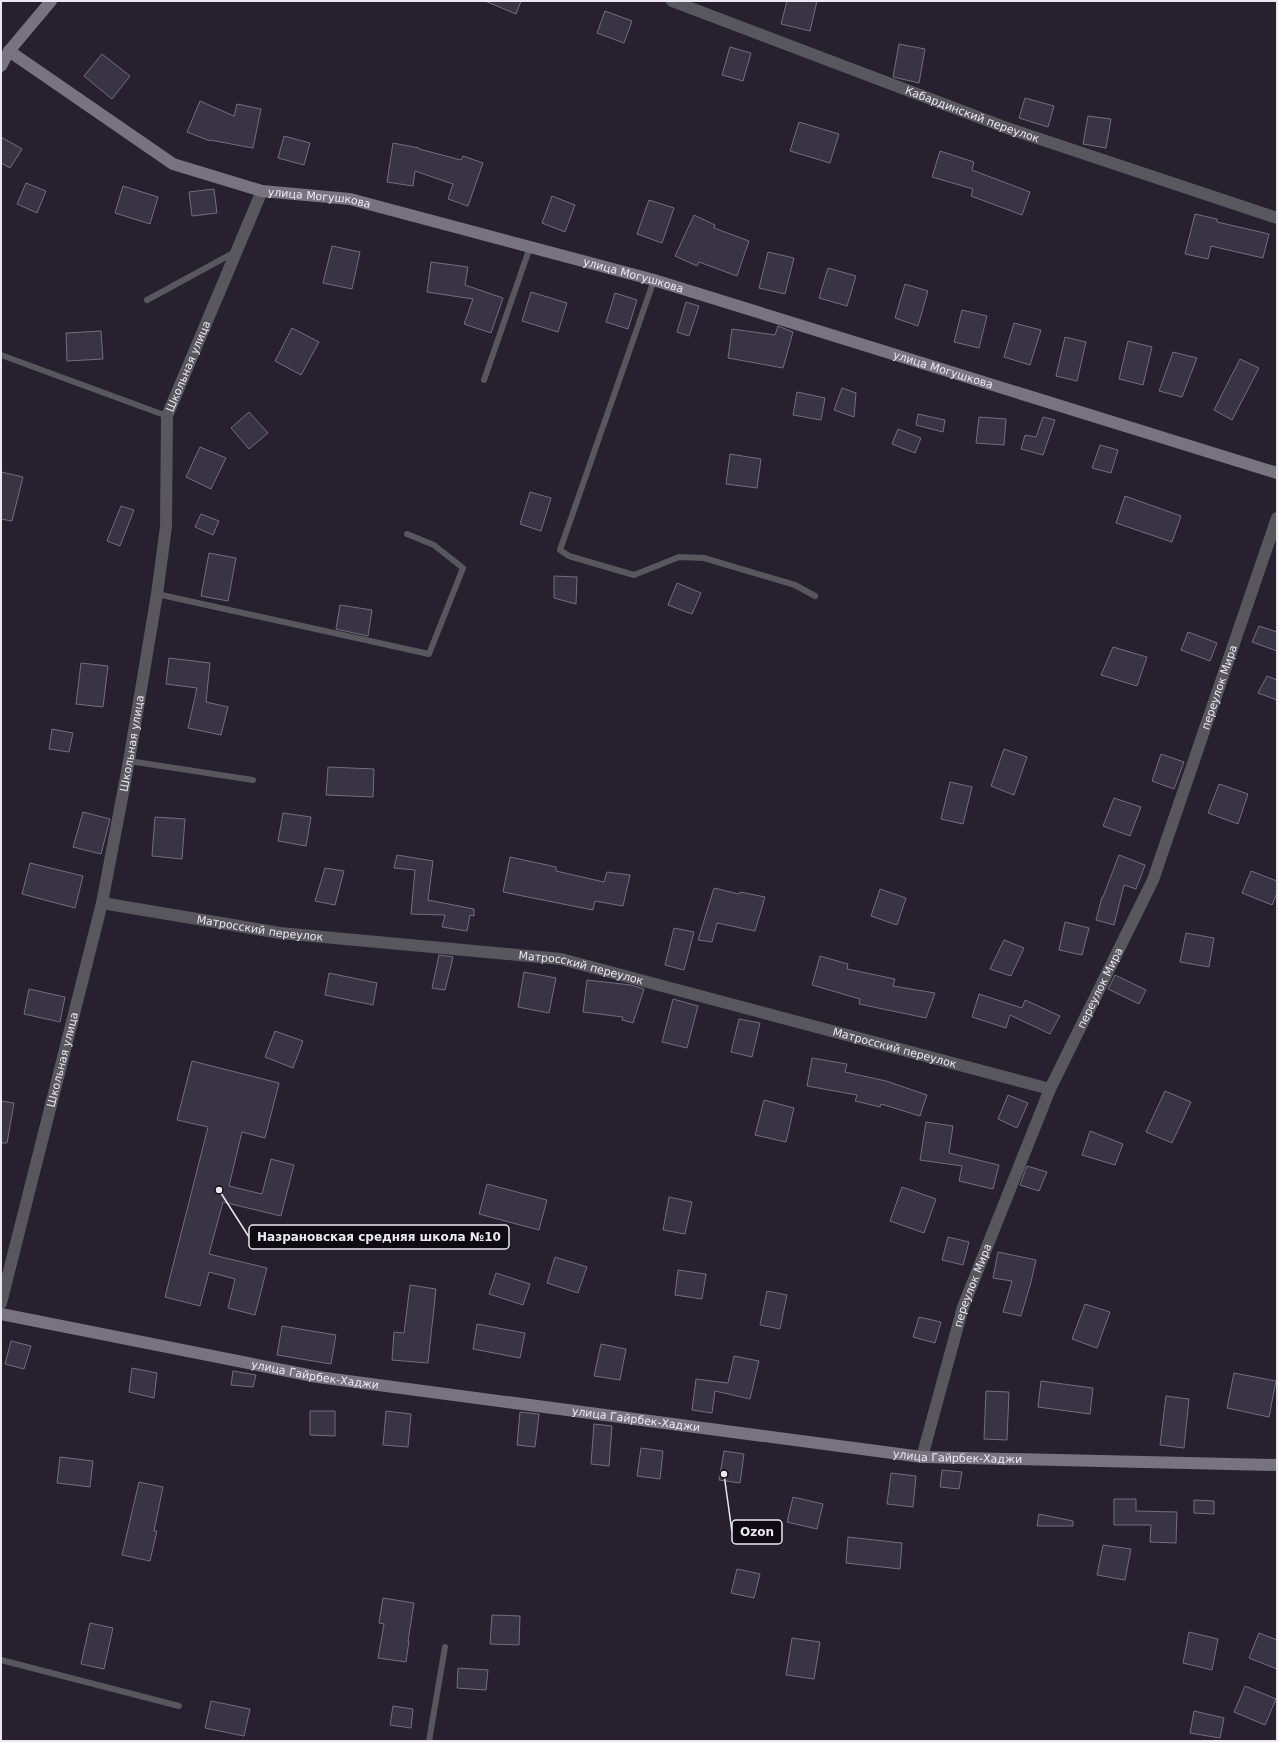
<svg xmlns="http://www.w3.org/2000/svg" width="1278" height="1742" font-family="'DejaVu Sans',sans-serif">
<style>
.building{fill:#393443;stroke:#736d7e}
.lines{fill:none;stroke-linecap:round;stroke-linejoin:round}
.lane{stroke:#59575e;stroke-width:6}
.street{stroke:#59575e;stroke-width:12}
.secondary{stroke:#77737f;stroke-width:12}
.labels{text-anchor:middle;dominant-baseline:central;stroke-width:3;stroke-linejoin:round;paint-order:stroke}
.street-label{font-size:11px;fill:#ebe8f1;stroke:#0e0b12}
.leader{fill:none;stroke:#ebe8f1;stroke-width:1.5}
.callout-dot{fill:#ebe8f1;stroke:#0e0b12;stroke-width:1.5}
.callout{fill:#0e0b12;stroke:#ebe8f1;stroke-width:1.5}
.callout-label{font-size:12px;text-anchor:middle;font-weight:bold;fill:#ebe8f1}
</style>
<rect width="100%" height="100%" fill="#26202f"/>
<!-- building -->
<g class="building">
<path d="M485,1H521L516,14Z"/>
<path d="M787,1H817L810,31L781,24Z"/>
<path d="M605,11L632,21L624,43L597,33Z"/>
<path d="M899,44L925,49L919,83L893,77Z"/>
<path d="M730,47L751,53L743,81L722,75Z"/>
<path d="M102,54L130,76L112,99L84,76Z"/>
<path d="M1025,98L1054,106L1048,127L1019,118Z"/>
<path d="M200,101L234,116L237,104L261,109L253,148L210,140V141L187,132Z"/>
<path d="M1088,116L1111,119L1106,148L1083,144Z"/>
<path d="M799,122L839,134L830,163L790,151Z"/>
<path d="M284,136L310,143L304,165L278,158Z"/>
<path d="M1,137L22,149L10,168L1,163Z"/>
<path d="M393,143L419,148V149L461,160L463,156L483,163L468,206L448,199L453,184L415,171L413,186L387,182Z"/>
<path d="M940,151L974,162L972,170L1030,192L1022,215L971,196L973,189L932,177Z"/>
<path d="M26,183L46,191L37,213L17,204Z"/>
<path d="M123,186L158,197L150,224L115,213Z"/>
<path d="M214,189L217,213L192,216L189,192Z"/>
<path d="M552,196L575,205L565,232L542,223Z"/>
<path d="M649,200L674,208L662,243L637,234Z"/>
<path d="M1195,214L1217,219V222L1269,234L1263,258L1211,246L1208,259L1185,254Z"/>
<path d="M694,215L715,225L714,228L749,241L737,276L699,262L697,266L675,256Z"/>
<path d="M332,246L360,252L352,289L323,283Z"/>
<path d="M768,252L794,258L785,294L759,288Z"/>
<path d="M431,262L468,267L465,285L503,298L491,333L464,324L473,299L427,292Z"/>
<path d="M828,268L856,276L847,306L819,298Z"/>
<path d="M905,284L928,291L918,326L895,318Z"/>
<path d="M531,292L567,303L558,332L522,321Z"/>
<path d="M615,293L637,300L628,329L606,322Z"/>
<path d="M686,302L699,306L689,336L677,332Z"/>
<path d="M962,310L987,316L979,348L954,342Z"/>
<path d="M1014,323L1041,330L1030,365L1004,357Z"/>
<path d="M778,326L793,332L783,368L728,358L732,329L775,335Z"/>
<path d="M292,328L319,342L301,375L275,361Z"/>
<path d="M101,331L103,359L67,361L66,333Z"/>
<path d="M1065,337L1086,342L1077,381L1056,376Z"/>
<path d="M1128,341L1152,347L1143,385L1119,379Z"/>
<path d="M1173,352L1197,358L1182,397L1159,391Z"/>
<path d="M1240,359L1259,368L1232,420L1214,410Z"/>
<path d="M842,388L856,393L854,417L834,410Z"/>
<path d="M797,392L825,398L821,420L793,415Z"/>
<path d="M249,412L268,433L249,449L231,428Z"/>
<path d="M918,414L945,420L943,432L916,425Z"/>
<path d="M979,417L1006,419L1004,445L976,443Z"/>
<path d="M1043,417L1055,420L1043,455L1021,449L1025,435L1036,437Z"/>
<path d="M898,429L921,438L915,453L892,444Z"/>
<path d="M1100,445L1118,450L1111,473L1092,468Z"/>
<path d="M200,447L226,458L211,489L186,477Z"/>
<path d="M730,454L761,459L757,488L726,484Z"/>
<path d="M1,472L23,477L12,521L1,519Z"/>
<path d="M530,492L551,498L541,531L520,524Z"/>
<path d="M1125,496L1181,516L1172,542L1116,523Z"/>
<path d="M121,506L134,510L120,546L107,541Z"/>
<path d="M201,514L219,521L213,535L195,527Z"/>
<path d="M209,553L236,558L228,601L201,596Z"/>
<path d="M554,576L577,577L576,604L554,598Z"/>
<path d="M677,583L701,593L692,614L668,605Z"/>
<path d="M340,605L372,610L368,636L336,629Z"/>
<path d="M1259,626L1277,632V651L1252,642Z"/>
<path d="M1188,632L1217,643L1210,661L1181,650Z"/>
<path d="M1113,647L1147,657L1137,686L1101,675Z"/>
<path d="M169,658L210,663L206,702L228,707L221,735L188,728L197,688L166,684Z"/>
<path d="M81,663L108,666L103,707L76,704Z"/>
<path d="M1267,676L1277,680V700L1258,693Z"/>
<path d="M52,729L73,733L69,752L49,749Z"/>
<path d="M1004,749L1027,757L1014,795L991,786Z"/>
<path d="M1161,754L1184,762L1174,789L1152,781Z"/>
<path d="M328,767L374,769L373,797L326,795Z"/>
<path d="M950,782L972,787L963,824L941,819Z"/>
<path d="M1219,784L1248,794L1238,824L1208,813Z"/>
<path d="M1114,798L1141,807L1130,836L1103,826Z"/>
<path d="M83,812L110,819L101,854L73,847Z"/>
<path d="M283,813L311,817L306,846L278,841Z"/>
<path d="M155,817L185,819L182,859L152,856Z"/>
<path d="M397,855L433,861L428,900L474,909V916L470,915L467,931L442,927L445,915L411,914L415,870L394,868Z"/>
<path d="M1119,855L1145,865L1136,889L1124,885L1114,925L1096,920L1102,897H1103Z"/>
<path d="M510,857L556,867V871L604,882L607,872L630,875L623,906L595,901L593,910L503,892Z"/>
<path d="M30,863L83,876L75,908L22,894Z"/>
<path d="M325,868L344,871L335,905L315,901Z"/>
<path d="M1251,871L1277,881V893L1272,905L1242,893Z"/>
<path d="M714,888L739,894L740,892L765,897L755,931L717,923L712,942L698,940Z"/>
<path d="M880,889L906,898L897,925L871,916Z"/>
<path d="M1065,922L1089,928L1082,955L1059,950Z"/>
<path d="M674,928L694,932L684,970L665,965Z"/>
<path d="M1186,933L1214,938L1209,967L1180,962Z"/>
<path d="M1004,940L1024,948L1011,976L990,969Z"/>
<path d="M439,955L453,957L445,990L432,988Z"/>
<path d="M820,956L848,964L847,969L895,979L893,986L935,993L926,1018L859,1004L860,999L812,985Z"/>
<path d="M524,972L556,978L549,1013L518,1007Z"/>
<path d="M329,973L377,983L373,1005L325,995Z"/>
<path d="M1115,975L1146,990L1139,1004L1108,989Z"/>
<path d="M587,980L631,985L644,989L633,1023L622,1020L623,1017L583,1012Z"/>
<path d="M29,989L65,997L60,1022L24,1014Z"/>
<path d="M979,994L1022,1008L1025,1000L1060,1016L1050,1034L1010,1015L1006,1028L972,1017Z"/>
<path d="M673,999L698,1006L687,1048L662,1042Z"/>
<path d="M739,1019L760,1023L752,1057L731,1052Z"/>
<path d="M275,1031L303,1041L293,1068L265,1057Z"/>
<path d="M812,1058L847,1064L845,1072L886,1081L927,1095L920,1116L881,1104L880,1107L855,1101L857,1095L807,1086Z"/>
<path d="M192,1061L279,1083L265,1138L242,1132L229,1186L262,1194L271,1159L294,1165L281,1216L223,1202L209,1254L267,1268L255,1315L228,1308L235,1279L209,1272L200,1306L165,1297L208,1127L177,1120Z"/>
<path d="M1165,1091L1191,1102L1172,1143L1146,1132Z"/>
<path d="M1008,1095L1028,1103L1017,1128L998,1119Z"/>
<path d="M764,1100L794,1108L786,1142L755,1135Z"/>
<path d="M1,1101L14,1103L7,1143H1Z"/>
<path d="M926,1122L953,1126L949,1153L999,1165L993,1189L959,1181L962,1166L920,1160Z"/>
<path d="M1090,1131L1123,1144L1115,1165L1082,1155Z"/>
<path d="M1027,1166L1047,1172L1039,1191L1020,1185Z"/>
<path d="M487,1184L547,1200L539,1230L479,1214Z"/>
<path d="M902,1187L936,1199L924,1233L890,1221Z"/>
<path d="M669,1197L692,1202L685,1234L663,1230Z"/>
<path d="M948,1237L969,1242L963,1265L942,1260Z"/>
<path d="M998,1252L1036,1260L1031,1282L1021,1316L1003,1312L1012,1281L993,1278Z"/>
<path d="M555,1257L587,1267L578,1293L547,1283Z"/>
<path d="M678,1270L706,1274L702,1299L675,1295Z"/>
<path d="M496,1273L530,1284L523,1305L489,1294Z"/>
<path d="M410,1285L436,1289L428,1363L392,1360L394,1332L404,1333Z"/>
<path d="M767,1291L787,1295L780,1329L760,1325Z"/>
<path d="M1085,1304L1110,1312L1097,1348L1072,1339Z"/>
<path d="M919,1317L941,1322L935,1343L913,1337Z"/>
<path d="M477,1324L525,1333L520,1358L473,1349Z"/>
<path d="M282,1326L336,1335L331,1364L277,1355Z"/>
<path d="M11,1341L31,1346L24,1369L5,1364Z"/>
<path d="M601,1344L626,1349L620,1380L594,1376Z"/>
<path d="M734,1356L759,1361L750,1399L715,1391L712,1413L692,1410L696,1379L728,1383Z"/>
<path d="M132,1368L157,1373L154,1398L129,1392Z"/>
<path d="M233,1371L256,1375L253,1387L231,1385Z"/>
<path d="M1234,1373L1276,1381L1269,1417L1227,1408Z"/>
<path d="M1041,1381L1093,1388L1090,1414L1038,1407Z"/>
<path d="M986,1391L1009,1392L1007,1440L984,1439Z"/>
<path d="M1166,1396L1189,1399L1184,1448L1160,1445Z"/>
<path d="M310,1411H335V1436L310,1435Z"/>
<path d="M386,1411L411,1414L408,1447L383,1445Z"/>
<path d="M520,1412L539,1414L535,1447L517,1445Z"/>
<path d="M594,1424L612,1426L609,1466L591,1464Z"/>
<path d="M641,1448L663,1451L660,1479L637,1476Z"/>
<path d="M724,1451L744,1454L740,1483L719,1480Z"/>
<path d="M60,1457L93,1461L90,1487L57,1483Z"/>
<path d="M942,1470L962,1472L959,1489L940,1487Z"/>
<path d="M891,1473L916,1476L913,1507L887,1504Z"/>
<path d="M139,1482L163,1487L154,1531H157L150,1561L122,1555Z"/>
<path d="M793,1497L823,1504L817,1529L787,1522Z"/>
<path d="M1114,1499H1136V1511L1177,1512L1176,1543L1150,1542L1151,1525H1114Z"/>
<path d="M1194,1500L1214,1501V1514L1194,1513Z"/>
<path d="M1039,1514L1073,1521V1526H1037Z"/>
<path d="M848,1537L902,1543L900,1569L846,1563Z"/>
<path d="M1103,1545L1131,1549L1125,1580L1097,1575Z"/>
<path d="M737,1569L760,1574L754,1598L731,1593Z"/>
<path d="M383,1598L414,1603L408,1641H409L406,1662L378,1658L384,1624L379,1623Z"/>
<path d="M492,1615L520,1616L519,1645L490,1644Z"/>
<path d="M90,1623L113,1628L104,1669L81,1664Z"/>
<path d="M1189,1632L1218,1639L1212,1670L1183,1663Z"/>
<path d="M1259,1633L1277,1640V1669L1249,1658Z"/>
<path d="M792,1638L820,1642L814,1679L786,1675Z"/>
<path d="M458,1668L488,1670L486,1690L457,1688Z"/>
<path d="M1245,1686L1276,1699L1265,1725L1234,1712Z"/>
<path d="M211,1701L250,1709L244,1736L205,1728Z"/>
<path d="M393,1706L413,1709L411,1728L390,1725Z"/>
<path d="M1194,1711L1224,1718L1220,1738L1190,1733Z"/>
</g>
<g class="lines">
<!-- lane -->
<g class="lane">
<path d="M654,280L560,550L569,556L634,575L679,557L704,558L795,585L815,596"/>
<path d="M147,300L235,252"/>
<path d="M1,355L167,416"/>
<path d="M484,380L530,247"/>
<path d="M157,594L429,654L463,568L434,545L407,534"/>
<path d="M129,761L253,780"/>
<path d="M1,1660L179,1706"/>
<path d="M429,1741L445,1647"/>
</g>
<!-- street -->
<g class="street">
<path id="s1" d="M672,1L1007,128L1277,218"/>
<path id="s2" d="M102,903L280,933L561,959L1050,1089"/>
<path id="s3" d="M1,1303L102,903L129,761L157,594L166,527L167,416L262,191"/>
<path id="s4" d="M922,1457L963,1307L1050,1089L1153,880L1277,518"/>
</g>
<!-- secondary -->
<g class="secondary">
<path id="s5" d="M9,51L173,164L262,191L350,199L654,280L1277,473"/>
<path d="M1,66L9,51L51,1"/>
<path id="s6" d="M1,1314L318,1377L922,1457L1277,1465"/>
</g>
</g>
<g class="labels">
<!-- street labels -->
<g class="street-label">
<text stroke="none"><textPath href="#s1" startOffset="321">Кабардинский переулок</textPath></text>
<text stroke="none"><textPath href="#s5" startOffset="350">улица Могушкова</textPath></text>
<text stroke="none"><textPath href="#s5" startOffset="674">улица Могушкова</textPath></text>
<text stroke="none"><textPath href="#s3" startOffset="959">Школьная улица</textPath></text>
<text stroke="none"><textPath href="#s5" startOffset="998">улица Могушкова</textPath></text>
<text stroke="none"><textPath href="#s4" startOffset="827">переулок Мира</textPath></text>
<text stroke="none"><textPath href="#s3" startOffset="575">Школьная улица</textPath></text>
<text stroke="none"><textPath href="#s2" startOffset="160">Матросский переулок</textPath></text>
<text stroke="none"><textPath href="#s2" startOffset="484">Матросский переулок</textPath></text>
<text stroke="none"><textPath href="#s4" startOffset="503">переулок Мира</textPath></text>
<text stroke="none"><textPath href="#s2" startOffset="808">Матросский переулок</textPath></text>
<text stroke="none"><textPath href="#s3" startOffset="251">Школьная улица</textPath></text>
<text stroke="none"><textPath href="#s4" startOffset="179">переулок Мира</textPath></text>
<text stroke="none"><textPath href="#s6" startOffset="320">улица Гайрбек-Хаджи</textPath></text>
<text stroke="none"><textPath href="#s6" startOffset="644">улица Гайрбек-Хаджи</textPath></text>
<text stroke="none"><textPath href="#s6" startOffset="968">улица Гайрбек-Хаджи</textPath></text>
</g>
</g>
<!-- callouts -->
<path class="leader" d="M219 1190L249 1237M724 1474L732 1532"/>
<g class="callout-dot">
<circle cx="219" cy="1190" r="4"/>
<circle cx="724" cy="1474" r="4"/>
</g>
<g class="callout">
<rect x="249" y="1225" width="260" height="24" rx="4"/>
<rect x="732" y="1520" width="50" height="24" rx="4"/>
</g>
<g class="callout-label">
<text x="379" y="1241">Назрановская средняя школа №10</text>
<text x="757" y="1536">Ozon</text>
</g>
<!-- border -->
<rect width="1278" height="1742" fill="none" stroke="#ebe8f1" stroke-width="4"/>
</svg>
